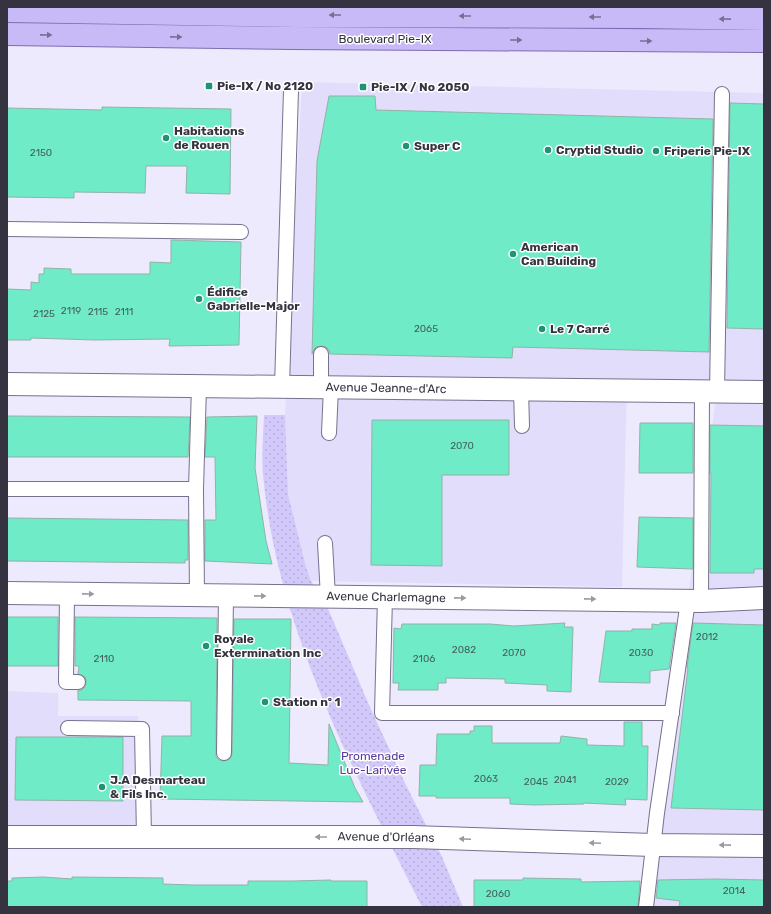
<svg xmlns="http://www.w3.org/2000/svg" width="771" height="914" font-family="Rubik,sans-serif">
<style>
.built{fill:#e3ddfc}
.park{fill:url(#park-dots)}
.building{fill:#6febc7;stroke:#90b3a7}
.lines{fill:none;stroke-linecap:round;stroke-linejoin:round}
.service-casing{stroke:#76718d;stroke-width:16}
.minor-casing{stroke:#76718d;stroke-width:24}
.primary-casing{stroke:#7d6cb3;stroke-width:24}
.service{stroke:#fff;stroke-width:14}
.minor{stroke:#fff;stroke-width:22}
.primary{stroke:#c8b9f7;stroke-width:22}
.oneway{fill:#776f92}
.oneway2{fill:#9a999f}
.poi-dot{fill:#1e9377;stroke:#fff;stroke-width:1.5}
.labels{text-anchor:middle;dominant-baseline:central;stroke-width:3;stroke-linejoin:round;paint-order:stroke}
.number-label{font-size:10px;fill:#446161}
.street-label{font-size:12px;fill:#35333f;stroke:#fff}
.poi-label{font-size:12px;font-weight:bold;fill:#35333f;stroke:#fff;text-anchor:start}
.park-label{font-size:12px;fill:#593a9d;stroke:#fff}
</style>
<defs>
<pattern id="park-dots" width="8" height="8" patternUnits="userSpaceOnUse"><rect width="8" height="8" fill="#d2c9fa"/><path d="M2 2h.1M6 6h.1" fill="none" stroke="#b5add7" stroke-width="1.8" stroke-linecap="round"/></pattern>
</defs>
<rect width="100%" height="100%" fill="#edeafd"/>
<!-- built -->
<g class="built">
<path d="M302,82L764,93V907H646L657,813L717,392L627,383L622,587L311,581L306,567L288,494L285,415Z"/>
<path d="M7,691L58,693V716H138L143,837L7,838Z"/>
</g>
<!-- park -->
<path class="park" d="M264,415H285L288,494L306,567L311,581L326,604L369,705L405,783L443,859L463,907H422C355,773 280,635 264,484C261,461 263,438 264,415Z"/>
<!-- building -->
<g class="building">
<path d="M329,96H375L376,110L713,119L709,352L513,347L512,358L330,354L329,350L326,347L321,346L316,347L312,354L317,161Z"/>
<path d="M730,103L764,104V329L727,328Z"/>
<path d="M102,107L231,109L230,194L186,193L187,166H146L145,193L74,192V198L7,197V108L102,110Z"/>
<path d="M171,240L241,242L239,345L169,346L170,339L95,340L31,338V340H7V289L31,290V282L39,283V274H44V268L71,269V274H150V262L171,263Z"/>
<path d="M7,416L190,417L188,457H7Z"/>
<path d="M257,416L255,468L266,541L272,564L205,561V520H216L215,457H205L207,417Z"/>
<path d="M372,420H509V475H442V566L371,565Z"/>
<path d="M640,423H693V473H639Z"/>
<path d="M710,425L764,426V569H754V573H710L711,473H710Z"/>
<path d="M639,517L693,518V569L637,567Z"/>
<path d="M7,518L188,520V560H185V563L7,561Z"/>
<rect x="7" y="617" width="51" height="49"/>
<path d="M75,617L217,618L216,753V757L219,760L224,761L231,758L232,753L234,619H291L289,763L328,765L329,724L355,788L363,802L160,799L162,736H191V701L78,700V690H82L85,687L86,682L85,677L78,674L79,666H75Z"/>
<path d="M565,623L564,627H573L571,692L547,691V685L505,683V679L446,678V683H438V690H398L399,683H393L394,628L401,629L402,624H490L514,626Z"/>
<path d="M660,623H676L669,669L650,671V683L599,682L606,631H632V629H652V624L660,625Z"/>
<path d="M693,623L764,625V810L671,808L688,668H687Z"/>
<path d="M624,722H642V746H648L647,800L625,799L626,805L584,803V804L534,805L510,804V798H436V796H419L420,765H436L437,734H470V731H474V726H492V743H560L561,736L587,739V745L624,746Z"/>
<path d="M16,737H123V801L15,800Z"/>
<path d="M43,877L72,879V877L163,878V884L193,885H248V881H292L331,880V881H367V907H7V881H12V878Z"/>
<path d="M523,878L581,879V882L640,881L638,907H474V880H523Z"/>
<path d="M716,879L764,880V907H679L680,901L656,898L658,880Z"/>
</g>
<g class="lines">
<defs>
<g id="service">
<path d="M7,229L241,232"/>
<path d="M321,354V387"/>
<path d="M282,387L291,90"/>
<path d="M521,389L522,426"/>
<path d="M717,392L722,94"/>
<path d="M329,433L331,387"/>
<path d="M7,489H196L197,595"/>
<path d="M196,489L199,386"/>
<path d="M325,543L328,597"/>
<path d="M67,594L66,682H78"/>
<path d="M385,597L382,713H672"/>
<path d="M701,601L702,392"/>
<path d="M68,728L142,729L144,837"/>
<path d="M224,753L226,595"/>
<path d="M646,907L657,813L688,601"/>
</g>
<g id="minor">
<path d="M7,384L764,392"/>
<path d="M7,593L701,601L764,598"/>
<path d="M7,837H413L653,845L764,846"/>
</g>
<g id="primary">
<path d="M7,11L296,16L641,17L764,19"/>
<path d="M7,34L293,38L764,41"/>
</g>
</defs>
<!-- service casing -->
<use href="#service" class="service-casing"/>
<!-- minor casing -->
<use href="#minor" class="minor-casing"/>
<!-- primary casing -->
<use href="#primary" class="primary-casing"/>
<!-- service -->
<use href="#service" class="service"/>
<!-- minor -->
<use href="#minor" class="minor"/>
<!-- primary -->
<use href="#primary" class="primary"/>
</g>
<!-- one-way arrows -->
<defs><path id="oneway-solid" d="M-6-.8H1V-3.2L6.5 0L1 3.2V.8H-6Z"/></defs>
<g class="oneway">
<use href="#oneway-solid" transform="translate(335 15) rotate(180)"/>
<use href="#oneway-solid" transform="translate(465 16) rotate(-180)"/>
<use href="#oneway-solid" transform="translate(595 17) rotate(-180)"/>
<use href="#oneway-solid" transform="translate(725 19) rotate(-179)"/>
<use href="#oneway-solid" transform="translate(46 35) rotate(1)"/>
<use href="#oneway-solid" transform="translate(176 37) rotate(1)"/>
<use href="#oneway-solid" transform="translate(516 40)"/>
<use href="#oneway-solid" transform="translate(646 41)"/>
</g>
<g class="oneway2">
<use href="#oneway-solid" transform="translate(88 594) rotate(1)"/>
<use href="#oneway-solid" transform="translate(260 596) rotate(1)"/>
<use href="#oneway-solid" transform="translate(460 598) rotate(1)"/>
<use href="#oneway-solid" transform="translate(590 599) rotate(1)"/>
<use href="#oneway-solid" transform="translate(321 837) rotate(180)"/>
<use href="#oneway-solid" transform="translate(465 839) rotate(-178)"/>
<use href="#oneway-solid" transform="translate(595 843) rotate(-178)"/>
<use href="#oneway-solid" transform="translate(725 845) rotate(-179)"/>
</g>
<!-- markers -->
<g class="poi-dot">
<rect x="205" y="82" width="8" height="8" rx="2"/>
<rect x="359" y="83" width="8" height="8" rx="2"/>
<circle cx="166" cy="138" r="4"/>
<circle cx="406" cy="146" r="4"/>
<circle cx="548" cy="150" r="4"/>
<circle cx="656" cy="151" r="4"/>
<circle cx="513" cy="254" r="4"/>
<circle cx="199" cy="299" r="4"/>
<circle cx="542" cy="329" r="4"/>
<circle cx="206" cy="646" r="4"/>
<circle cx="265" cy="702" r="4"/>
<circle cx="102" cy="787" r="4"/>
</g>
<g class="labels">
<!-- number labels -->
<g class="number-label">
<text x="41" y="153">2150</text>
<text x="71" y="311">2119</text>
<text x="98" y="312">2115</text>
<text x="124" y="312">2111</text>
<text x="44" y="314">2125</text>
<text x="426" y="329">2065</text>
<text x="462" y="446">2070</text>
<text x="707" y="637">2012</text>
<text x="464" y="650">2082</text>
<text x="514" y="653">2070</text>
<text x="641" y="653">2030</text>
<text x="104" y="659">2110</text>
<text x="424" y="659">2106</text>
<text x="486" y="779">2063</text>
<text x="565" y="780">2041</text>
<text x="536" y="782">2045</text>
<text x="617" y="782">2029</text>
<text x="734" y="891">2014</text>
<text x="498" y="894">2060</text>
</g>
<!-- street labels -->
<g class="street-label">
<text x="385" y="39">Boulevard Pie-IX</text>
<text transform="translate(386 388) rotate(1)">Avenue Jeanne-d'Arc</text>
<text transform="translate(386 597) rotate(1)">Avenue Charlemagne</text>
<text transform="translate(386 837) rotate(1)">Avenue d'Orléans</text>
</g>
<!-- poi labels -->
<g class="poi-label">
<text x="217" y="86">Pie-IX / No 2120</text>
<text x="371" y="87">Pie-IX / No 2050</text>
<text x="174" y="131">Habitations<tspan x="174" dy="14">de Rouen</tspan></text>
<text x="414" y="146">Super C</text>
<text x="556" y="150">Cryptid Studio</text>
<text x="664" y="151">Friperie Pie-IX</text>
<text x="521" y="247">American<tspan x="521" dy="14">Can Building</tspan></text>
<text x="207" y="292">Édifice<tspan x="207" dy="14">Gabrielle-Major</tspan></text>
<text x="550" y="329">Le 7 Carré</text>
<text x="214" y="639">Royale<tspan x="214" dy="14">Extermination Inc</tspan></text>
<text x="273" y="702">Station nº 1</text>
<text x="110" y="780">J.A Desmarteau<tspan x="110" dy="14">&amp; Fils Inc.</tspan></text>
</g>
<!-- park labels -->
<g class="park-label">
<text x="373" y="756">Promenade<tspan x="373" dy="14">Luc-Larivée</tspan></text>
</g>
</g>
<!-- border -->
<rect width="771" height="914" fill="none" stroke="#35333f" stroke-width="16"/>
</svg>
